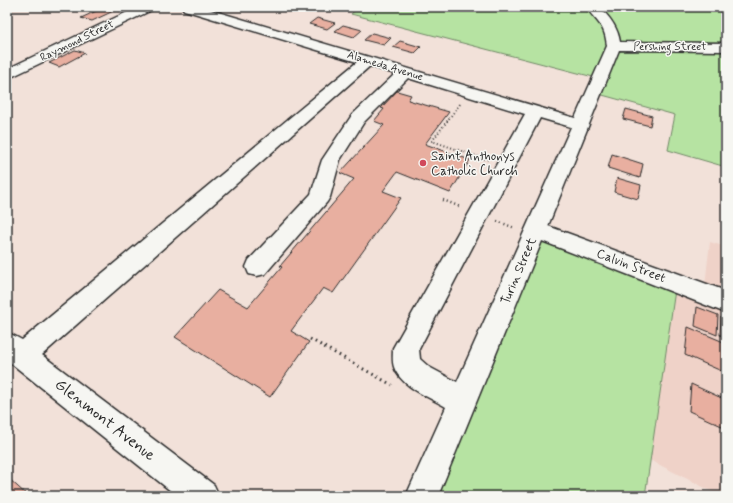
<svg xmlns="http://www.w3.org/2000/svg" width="733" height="503" font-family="Mynerve,sans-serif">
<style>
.built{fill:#efd2c8}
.green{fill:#b6e3a2;stroke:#708766}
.building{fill:#e8afa0;stroke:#2b2b2b}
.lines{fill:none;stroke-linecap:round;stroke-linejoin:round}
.minor-casing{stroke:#2b2b2b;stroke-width:3}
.path-far2{stroke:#2b2b2b;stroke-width:2;stroke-dasharray:1 2.5;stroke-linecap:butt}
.path-far1{stroke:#2b2b2b;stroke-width:2.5;stroke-dasharray:1 3;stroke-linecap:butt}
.path{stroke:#2b2b2b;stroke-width:3;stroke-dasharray:1.5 4;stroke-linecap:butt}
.minor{fill:#f6f6f2;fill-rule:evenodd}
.poi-dot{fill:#d1495b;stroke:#f6f6f2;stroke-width:1.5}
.labels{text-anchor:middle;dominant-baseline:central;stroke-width:3;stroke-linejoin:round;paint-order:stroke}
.far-street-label{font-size:11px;fill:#2b2b2b;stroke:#f6f6f2}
.poi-label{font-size:13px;fill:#2b2b2b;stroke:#f6f6f2;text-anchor:start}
.street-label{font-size:13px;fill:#2b2b2b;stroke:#f6f6f2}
.near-street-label{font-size:16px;fill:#2b2b2b;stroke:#f6f6f2}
</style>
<rect width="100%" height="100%" fill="#f2e1d9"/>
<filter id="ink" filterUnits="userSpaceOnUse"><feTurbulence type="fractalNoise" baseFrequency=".025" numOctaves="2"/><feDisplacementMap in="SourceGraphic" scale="8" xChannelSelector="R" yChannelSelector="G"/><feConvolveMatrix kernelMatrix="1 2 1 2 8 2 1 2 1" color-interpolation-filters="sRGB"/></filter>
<g filter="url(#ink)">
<!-- built -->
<path class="built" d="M710,242L726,247V496H721L650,460L676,283L704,294Z"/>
<!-- green -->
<g class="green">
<path d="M359,7H726V167L668,150L675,115L595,93L601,79L351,14Z"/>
<path d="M536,230L676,283L645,496H422Z"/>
</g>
<!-- building -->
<g class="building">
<path d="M105,7H122L92,21L81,18Z"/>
<path d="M317,18L335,23L327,29L309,24Z"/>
<path d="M343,25L362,30L354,37L335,31Z"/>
<path d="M372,33L391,38L384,45L364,40Z"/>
<path d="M400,41L421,47L415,53L393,47Z"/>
<path d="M75,50L85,53L59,67L49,63Z"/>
<path d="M397,91L411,95L408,100L449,112L425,144L470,160L450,193L397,172L383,191L401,198L333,293L323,288L291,331L309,342L270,397L175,337L218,290L248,307L282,267L280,266L354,179L340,173L384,125L374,121L384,109L381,108Z"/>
<path d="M626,109L652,116L650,126L623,119Z"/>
<path d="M612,154L643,164L640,178L608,168Z"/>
<path d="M617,178L641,185L638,199L614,192Z"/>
<path d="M697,307L718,315L717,335L695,326Z"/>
<path d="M721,317L726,319V337L720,335Z"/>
<path d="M688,327L726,343V373L685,355Z"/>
<path d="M691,384L726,400V428L689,411Z"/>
<path d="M7,477L28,496H7Z"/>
</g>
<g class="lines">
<defs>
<g id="minor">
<path d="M138,7H154L152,10L7,79V69Z"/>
<path d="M182,7H201L575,118L607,46C605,24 597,23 586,7H599C610,17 618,28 620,42L726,43V51L619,50L548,226L726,291V313L542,241L438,496H406L446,407C429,397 401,387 394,367C392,361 393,354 393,348L525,114L408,78L364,122L340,160L330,197L327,202L265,274L257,276L249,274L246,267L249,260L311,194L322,160L352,115L395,74L370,66L42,355L214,485L219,496H177L7,360V332L22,340L357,62L184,10ZM540,118L571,127L457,382L429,367L420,359L419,349Z"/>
</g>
</defs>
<!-- minor casing -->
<use href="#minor" class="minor-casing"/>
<!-- path-far2 -->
<path class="path-far2" d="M460,104L432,141L488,160"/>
<!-- path-far1 -->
<g class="path-far1">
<path d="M443,200L461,207"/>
<path d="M497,221L515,228"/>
</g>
<!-- path -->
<path class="path" d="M310,339L392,385"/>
<!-- minor -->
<use href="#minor" class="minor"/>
</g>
</g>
<!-- markers -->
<circle class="poi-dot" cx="423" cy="163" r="4"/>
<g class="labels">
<!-- far-street labels -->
<g class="far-street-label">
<text transform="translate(77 41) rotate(-26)">Raymond Street</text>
<text x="670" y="47">Pershing Street</text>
<text transform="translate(385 66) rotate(17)">Alameda Avenue</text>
</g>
<!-- poi labels -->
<g class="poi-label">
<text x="431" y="156">Saint Anthonys<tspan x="431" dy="15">Catholic Church</tspan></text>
</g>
<!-- street labels -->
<g class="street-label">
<text transform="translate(631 266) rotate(21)">Calvin Street</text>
<text transform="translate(519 271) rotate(-67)">Turin Street</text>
</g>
<!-- near-street labels -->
<g class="near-street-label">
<text transform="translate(105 420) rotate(38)">Glenmont Avenue</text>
</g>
</g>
<!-- margin -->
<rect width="733" height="503" fill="none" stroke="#f6f6f2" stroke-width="24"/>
<rect x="12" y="12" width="709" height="479" fill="none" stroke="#2b2b2b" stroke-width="1.5" filter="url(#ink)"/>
</svg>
